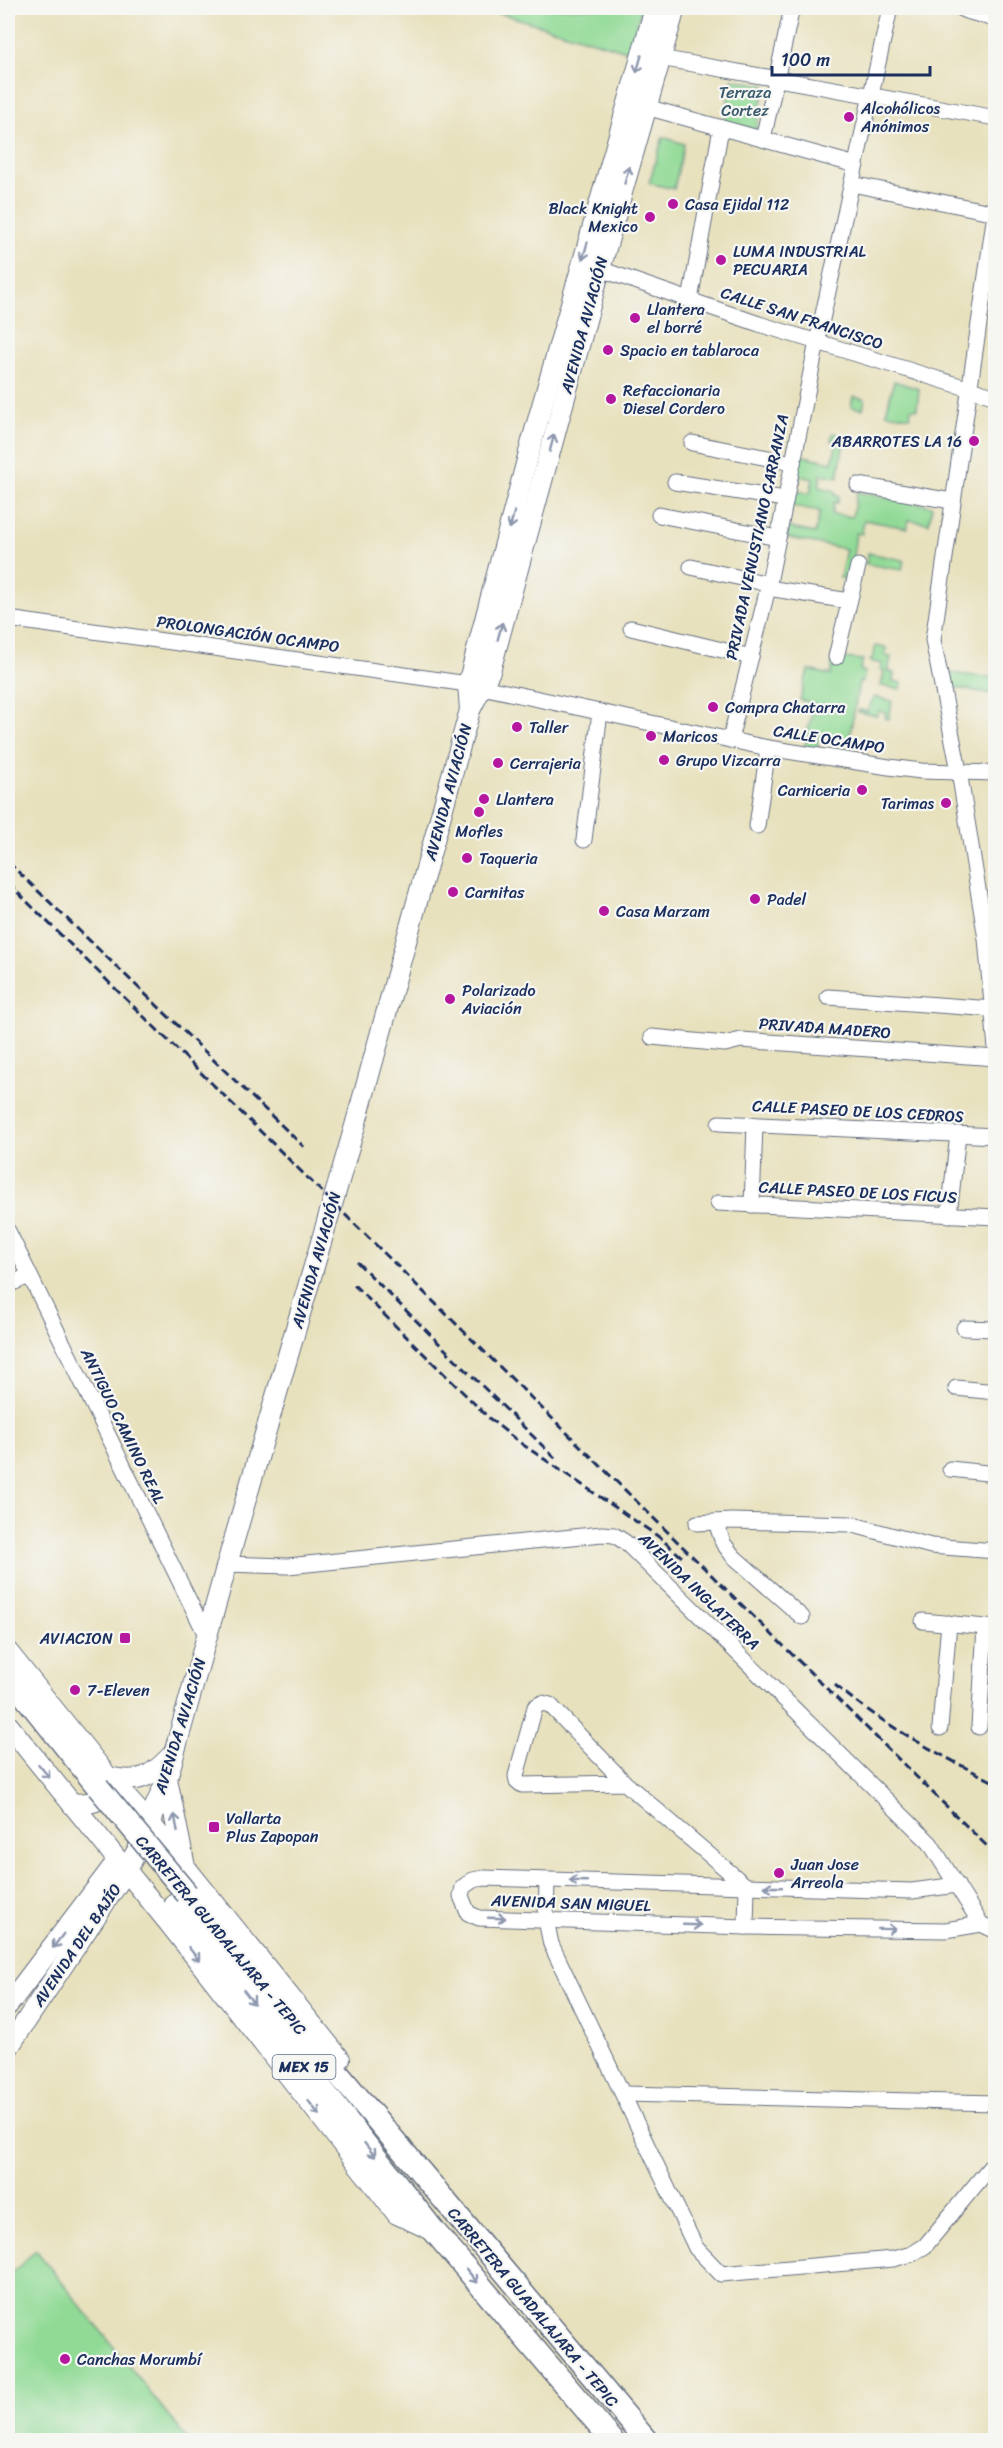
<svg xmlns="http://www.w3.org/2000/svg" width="1003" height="2448" font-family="Sriracha,sans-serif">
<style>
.green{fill:#91da95;stroke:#56847a;stroke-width:1.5}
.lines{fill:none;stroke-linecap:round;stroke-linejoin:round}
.minor-casing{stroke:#636d7f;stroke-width:17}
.major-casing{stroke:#636d7f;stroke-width:22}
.highway-casing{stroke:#636d7f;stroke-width:25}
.minor{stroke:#fff;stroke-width:15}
.major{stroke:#fff;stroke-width:20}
.highway{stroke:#fff;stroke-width:22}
.rail{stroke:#1b2f5e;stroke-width:3;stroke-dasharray:9 4.5;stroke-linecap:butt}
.highway-bridge-casing{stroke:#636d7f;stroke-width:25;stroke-linecap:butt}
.highway-bridge{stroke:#fff;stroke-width:22}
.oneway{stroke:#8d97ae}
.poi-dot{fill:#b5179e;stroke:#f6f6f2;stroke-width:2}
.labels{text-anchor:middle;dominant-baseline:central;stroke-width:4.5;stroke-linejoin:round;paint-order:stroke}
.shield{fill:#f6f6f2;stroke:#5d6b8a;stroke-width:1.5}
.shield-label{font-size:15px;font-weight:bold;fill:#1b2f5e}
.park-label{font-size:16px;fill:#385a6c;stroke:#f6f6f2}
.poi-label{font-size:16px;fill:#1b2f5e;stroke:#f6f6f2;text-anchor:start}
.street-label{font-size:16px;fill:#1b2f5e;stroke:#f6f6f2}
</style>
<rect width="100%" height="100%" fill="#f6f6f2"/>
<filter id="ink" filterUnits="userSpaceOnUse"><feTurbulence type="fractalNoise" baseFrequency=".0167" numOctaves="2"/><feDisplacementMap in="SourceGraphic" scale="12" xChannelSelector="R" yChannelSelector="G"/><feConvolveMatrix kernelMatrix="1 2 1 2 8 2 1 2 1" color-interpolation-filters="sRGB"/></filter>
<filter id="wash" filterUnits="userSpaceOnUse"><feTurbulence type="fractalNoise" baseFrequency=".008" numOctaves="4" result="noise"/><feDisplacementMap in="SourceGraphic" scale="24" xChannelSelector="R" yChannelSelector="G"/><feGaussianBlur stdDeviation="1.35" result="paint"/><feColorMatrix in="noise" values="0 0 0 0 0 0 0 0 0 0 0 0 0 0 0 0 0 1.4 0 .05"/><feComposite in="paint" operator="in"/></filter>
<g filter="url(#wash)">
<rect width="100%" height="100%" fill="#e8e1bd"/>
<!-- green -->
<g class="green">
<path d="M482,8H641L630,52Z"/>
<path d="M732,79L765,85L756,130L724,122Z"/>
<path d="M663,137L684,144L674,189L649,183Z"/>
<path d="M894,381L919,389L917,409H911L910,417L886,413Z"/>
<path d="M853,396L865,399L863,409L851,407Z"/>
<path d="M833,433L845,436L838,477L821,474L819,487L835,491V496H839L838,503L834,502L832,514L852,517L857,492L932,506L929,523L909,520L907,528L864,520L862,534L856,533L850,580L840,578L846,549L783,537L786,527L815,533L820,511L791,506L793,490L810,494L813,479L800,476L799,482L795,481L799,455L832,462L837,443L831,440Z"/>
<path d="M868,553L904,560L902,570L866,564Z"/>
<path d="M875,646L887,648L885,656L891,657L888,671L894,673L893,681L902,683L900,689L881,686L884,671L880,669L882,664L870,661L874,656Z"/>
<path d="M833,657L863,660L860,670L865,672L863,682H859L849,741L819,736L817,749H804L814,704L800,700L808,670L831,675Z"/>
<path d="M947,673L995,678V694L950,687Z"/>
<path d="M874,697L892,701L889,719L885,718L886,713L878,711L877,716L858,712L859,710L867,711Z"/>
<path d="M36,2250L188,2440H8V2277Z"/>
</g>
</g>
<g filter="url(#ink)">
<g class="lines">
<defs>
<g id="minor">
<path d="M660,58L996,118"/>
<path d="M646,107L856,165"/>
<path d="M763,139L792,8"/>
<path d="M852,184L996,213"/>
<path d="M996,207L933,640L959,771L986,939L996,1048"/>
<path d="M600,269L759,324L996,397"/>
<path d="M690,300L721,128"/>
<path d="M692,443L793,463"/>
<path d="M675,482L785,499"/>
<path d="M858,485L952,501"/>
<path d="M659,515L778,538"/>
<path d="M691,567L769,584"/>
<path d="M768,588L849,601"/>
<path d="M8,619L468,684L768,748L889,767L921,771L996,773"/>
<path d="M631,628L751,657"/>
<path d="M836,657L858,566"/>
<path d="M730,740L768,588L817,342L890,8"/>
<path d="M757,826L768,748"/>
<path d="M584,840L600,712"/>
<path d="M828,997L993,1009"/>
<path d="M652,1037L725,1044L741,1040L996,1058"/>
<path d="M719,1123L996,1136"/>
<path d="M718,1203L996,1217"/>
<path d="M752,1205L755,1125"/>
<path d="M949,1215L958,1134"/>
<path d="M8,1231L207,1637"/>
<path d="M8,1285L29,1276"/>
<path d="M964,1328L996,1329"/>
<path d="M956,1388L996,1392"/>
<path d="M950,1469L996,1474"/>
<path d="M716,1522L723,1543L733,1556L802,1617"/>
<path d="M697,1523L731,1521L850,1524L931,1546L996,1551"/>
<path d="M227,1564L288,1566L602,1534L614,1535L625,1542L930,1843L981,1924L996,1931"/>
<path d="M923,1621L996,1628"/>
<path d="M979,1727L985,1627"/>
<path d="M940,1728L949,1623"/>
<path d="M625,1783L522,1785L517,1781L516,1776L535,1707L542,1703L550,1705L625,1783L747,1887L746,1927"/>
<path d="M547,1881L546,1920L551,1944L696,2248L721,2274L893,2259L912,2254L925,2246L996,2160"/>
<path d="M957,1885L912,1891L484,1878L473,1880L463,1887L461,1896L468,1913L479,1918L746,1927L946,1930L981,1924"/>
<path d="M624,2094L996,2103"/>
</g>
<g id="major">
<path d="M965,8L996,17"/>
<path d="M470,710L468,684L532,441L655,8"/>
<path d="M8,1652L108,1777L153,1827L340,2059"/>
<path d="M8,1725L168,1922L397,2214L434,2231"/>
<path d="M167,1779L184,1862"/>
<path d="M72,1804C95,1803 104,1804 108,1777C140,1785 152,1776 174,1753"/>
<path d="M8,2005L118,1860"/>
<path d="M8,2048L126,1871L151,1825L155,1807L167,1779L227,1564L355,1126L470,710L490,671L600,269L675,8"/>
</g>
<g id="highway">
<path d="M8,1675L98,1787"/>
<path d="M187,1894L646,2440"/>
<path d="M176,1904L434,2231L612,2440"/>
</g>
</defs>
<!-- minor casing -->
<use href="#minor" class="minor-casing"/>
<!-- major casing -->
<use href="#major" class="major-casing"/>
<!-- highway casing -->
<use href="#highway" class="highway-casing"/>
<!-- minor -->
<use href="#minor" class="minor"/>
<!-- major -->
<use href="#major" class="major"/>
<!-- highway -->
<use href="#highway" class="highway"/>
<!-- rail -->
<g class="rail">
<path d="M8,862L304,1147"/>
<path d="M8,883L996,1855"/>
<path d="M357,1262L556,1459"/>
<path d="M354,1285L490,1419L519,1442L659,1537L682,1557"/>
<path d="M835,1685C886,1727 938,1754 996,1783"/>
</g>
<defs>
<path id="highway-bridge" d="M98,1787L187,1894"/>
</defs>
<!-- highway-bridge casing -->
<use href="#highway-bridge" class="highway-bridge-casing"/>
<!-- highway-bridge -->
<use href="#highway-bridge" class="highway-bridge"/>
</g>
<!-- one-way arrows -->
<defs><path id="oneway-shaft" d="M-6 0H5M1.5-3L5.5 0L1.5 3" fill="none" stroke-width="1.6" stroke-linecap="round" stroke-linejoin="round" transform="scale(1.5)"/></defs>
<g class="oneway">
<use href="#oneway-shaft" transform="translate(639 64) rotate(106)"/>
<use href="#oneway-shaft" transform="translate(627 175) rotate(-74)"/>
<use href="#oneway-shaft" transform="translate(585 251) rotate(106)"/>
<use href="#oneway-shaft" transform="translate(552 443) rotate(-75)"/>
<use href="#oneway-shaft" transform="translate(512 520) rotate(105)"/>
<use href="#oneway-shaft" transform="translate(500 631) rotate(-75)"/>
<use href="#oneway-shaft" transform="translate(44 1771) rotate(51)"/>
<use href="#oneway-shaft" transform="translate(176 1823) rotate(-101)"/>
<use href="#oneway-shaft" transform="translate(578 1881) rotate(-178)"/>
<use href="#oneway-shaft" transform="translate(773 1887) rotate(-178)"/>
<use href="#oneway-shaft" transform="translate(497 1918) rotate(2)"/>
<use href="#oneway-shaft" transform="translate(692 1925) rotate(2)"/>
<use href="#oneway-shaft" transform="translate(887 1929) rotate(1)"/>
<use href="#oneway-shaft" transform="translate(58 1941) rotate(127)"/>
<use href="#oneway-shaft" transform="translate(194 1954) rotate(52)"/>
<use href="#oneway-shaft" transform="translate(249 1997) rotate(52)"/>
<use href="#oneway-shaft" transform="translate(314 2108) rotate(52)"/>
<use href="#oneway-shaft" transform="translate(370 2150) rotate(52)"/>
<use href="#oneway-shaft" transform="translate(472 2276) rotate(50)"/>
</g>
</g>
<!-- markers -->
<g class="poi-dot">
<circle cx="849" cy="117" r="6"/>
<circle cx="673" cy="204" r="6"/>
<circle cx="650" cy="217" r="6"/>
<circle cx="721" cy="260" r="6"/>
<circle cx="635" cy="318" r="6"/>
<circle cx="608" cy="350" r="6"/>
<circle cx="611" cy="399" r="6"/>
<circle cx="974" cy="441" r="6"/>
<circle cx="713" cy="707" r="6"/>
<circle cx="517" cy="727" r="6"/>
<circle cx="651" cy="736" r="6"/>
<circle cx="664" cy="760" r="6"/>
<circle cx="498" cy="763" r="6"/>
<circle cx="862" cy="790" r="6"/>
<circle cx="484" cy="799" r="6"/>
<circle cx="946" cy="803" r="6"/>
<circle cx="479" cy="812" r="6"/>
<circle cx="467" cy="858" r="6"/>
<circle cx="453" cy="892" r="6"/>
<circle cx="755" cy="899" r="6"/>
<circle cx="604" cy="911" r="6"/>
<circle cx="450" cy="999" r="6"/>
<rect x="119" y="1632" width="12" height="12" rx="3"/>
<circle cx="75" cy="1690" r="6"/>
<rect x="208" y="1821" width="12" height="12" rx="3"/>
<circle cx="779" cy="1873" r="6"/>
<circle cx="65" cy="2359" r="6"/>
</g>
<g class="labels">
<!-- shield labels -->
<rect class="shield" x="272.5" y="2055" width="63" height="24" rx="4.5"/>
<g class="shield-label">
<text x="304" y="2067">MEX 15</text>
</g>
<!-- park labels -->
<g class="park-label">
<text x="745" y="92">Terraza<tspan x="745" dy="18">Cortez</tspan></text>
</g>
<!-- poi labels -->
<g class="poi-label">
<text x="861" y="108">Alcohólicos<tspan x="861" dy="18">Anónimos</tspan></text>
<text x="685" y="204">Casa Ejidal 112</text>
<text x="638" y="208" text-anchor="end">Black Knight<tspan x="638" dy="18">Mexico</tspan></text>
<text x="733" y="251">LUMA INDUSTRIAL<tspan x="733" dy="18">PECUARIA</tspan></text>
<text x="647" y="309">Llantera<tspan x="647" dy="18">el borré</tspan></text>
<text x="620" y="350">Spacio en tablaroca</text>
<text x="623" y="390">Refaccionaria<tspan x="623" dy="18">Diesel Cordero</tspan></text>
<text x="962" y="441" text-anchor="end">ABARROTES LA 16</text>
<text x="725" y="707">Compra Chatarra</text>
<text x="529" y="727">Taller</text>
<text x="663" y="736">Maricos</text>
<text x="676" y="760">Grupo Vizcarra</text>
<text x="510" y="763">Cerrajeria</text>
<text x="850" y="790" text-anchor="end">Carniceria</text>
<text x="496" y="799">Llantera</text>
<text x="934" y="803" text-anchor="end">Tarimas</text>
<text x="479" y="831" text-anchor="middle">Mofles</text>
<text x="479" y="858">Taqueria</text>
<text x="465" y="892">Carnitas</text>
<text x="767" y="899">Padel</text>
<text x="616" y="911">Casa Marzam</text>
<text x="462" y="990">Polarizado<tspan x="462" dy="18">Aviación</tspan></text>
<text x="113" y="1638" text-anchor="end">AVIACION</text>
<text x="87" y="1690">7-Eleven</text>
<text x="226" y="1818">Vallarta<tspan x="226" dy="18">Plus Zapopan</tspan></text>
<text x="791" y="1864">Juan Jose<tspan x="791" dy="18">Arreola</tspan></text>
<text x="77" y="2359">Canchas Morumbí</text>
</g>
<!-- street labels -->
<g class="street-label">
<text transform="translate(802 318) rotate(18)">CALLE SAN FRANCISCO</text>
<text transform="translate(584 325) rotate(-75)">AVENIDA AVIACIÓN</text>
<text transform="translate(757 537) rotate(-78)">PRIVADA VENUSTIANO CARRANZA</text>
<text transform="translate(248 634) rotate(8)">PROLONGACIÓN OCAMPO</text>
<text transform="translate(829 739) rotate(9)">CALLE OCAMPO</text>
<text transform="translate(448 792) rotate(-75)">AVENIDA AVIACIÓN</text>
<text transform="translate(825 1028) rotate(4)">PRIVADA MADERO</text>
<text transform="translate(858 1111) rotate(3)">CALLE PASEO DE LOS CEDROS</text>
<text transform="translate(858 1192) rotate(3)">CALLE PASEO DE LOS FICUS</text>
<text transform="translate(316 1260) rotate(-74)">AVENIDA AVIACIÓN</text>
<text transform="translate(123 1426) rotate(64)">ANTIGUO CAMINO REAL</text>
<text transform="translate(699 1591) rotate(44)">AVENIDA INGLATERRA</text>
<text transform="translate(180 1726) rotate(-73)">AVENIDA AVIACIÓN</text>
<text transform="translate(571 1903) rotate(2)">AVENIDA SAN MIGUEL</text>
<text transform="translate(221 1935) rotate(50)">CARRETERA GUADALAJARA - TEPIC</text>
<text transform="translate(77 1945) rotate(-56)">AVENIDA DEL BAJÍO</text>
<text transform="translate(533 2307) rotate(50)">CARRETERA GUADALAJARA - TEPIC</text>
</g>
</g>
<!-- margin -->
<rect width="1003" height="2448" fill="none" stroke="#f6f6f2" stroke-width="30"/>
<!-- scale -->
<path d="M772 66v9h158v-9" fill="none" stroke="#1b2f5e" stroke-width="3"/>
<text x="781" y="66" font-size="18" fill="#1b2f5e" stroke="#f6f6f2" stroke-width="4.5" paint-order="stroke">100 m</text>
</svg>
